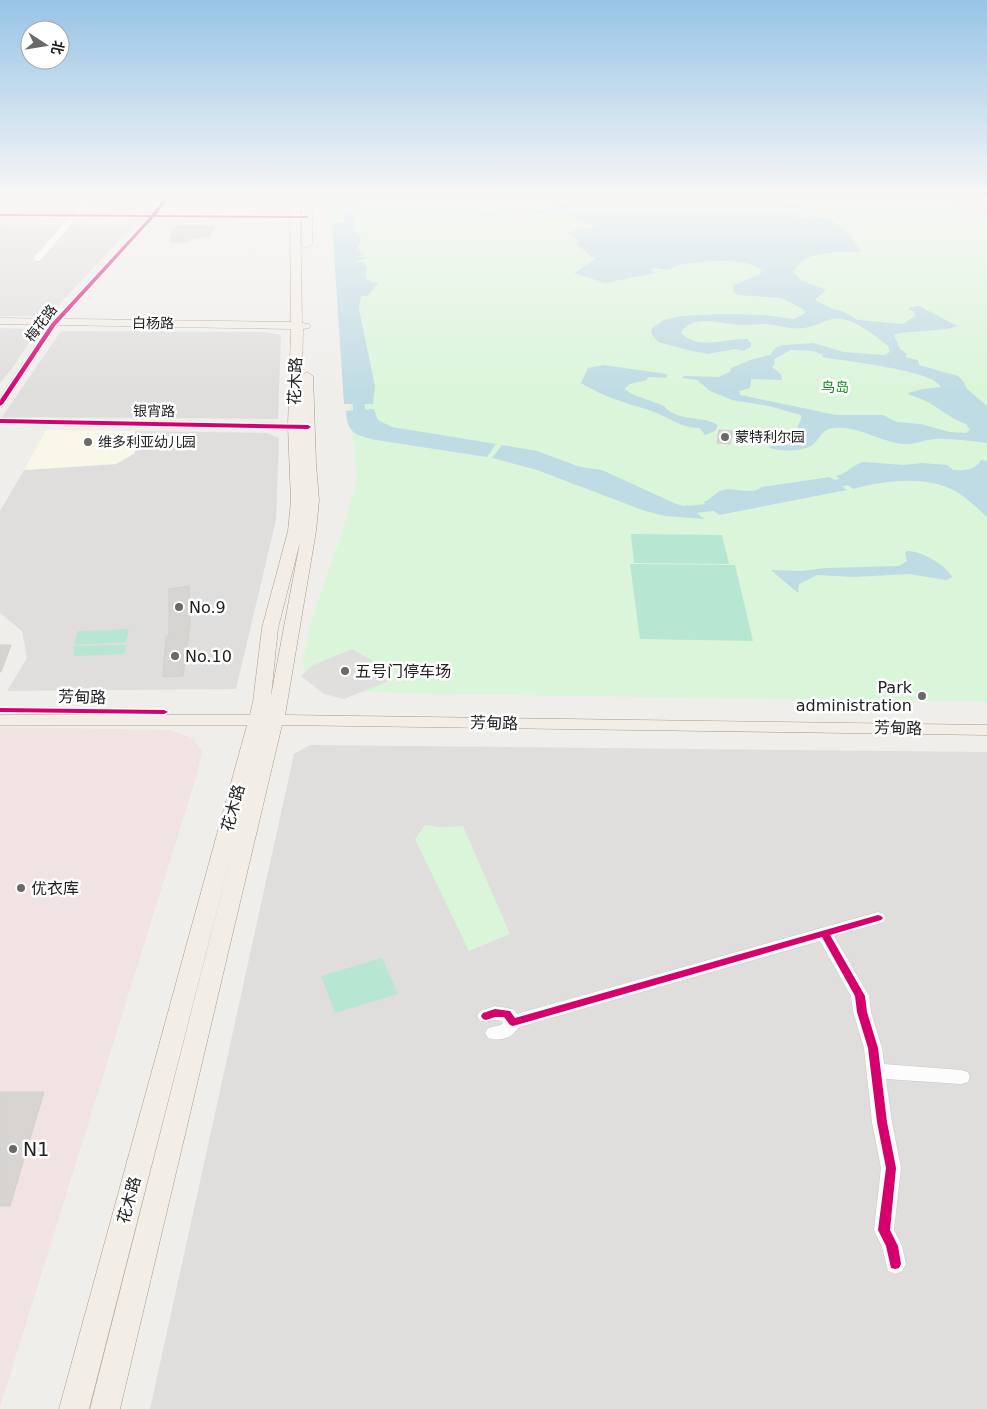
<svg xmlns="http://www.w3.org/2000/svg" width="987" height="1409" font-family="'DejaVu Sans','Noto Sans SC',sans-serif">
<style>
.residential{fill:#dfdedc}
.commercial{fill:#f1e3e1}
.education{fill:#f8f7e8}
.park{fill:#daf5da}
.pitch{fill:#b7e6d2}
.parking{fill:#e0dfde}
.water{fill:#bfdbe3;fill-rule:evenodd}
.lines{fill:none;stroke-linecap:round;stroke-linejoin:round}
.river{fill:#bfdbe3;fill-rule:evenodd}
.building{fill:#d7d4d2;stroke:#d3d0cc}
.minor-casing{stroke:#c9c8c7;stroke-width:1}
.major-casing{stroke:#a79c86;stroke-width:1}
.minor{fill:#fdfcfc;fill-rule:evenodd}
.major{fill:#f3ede7;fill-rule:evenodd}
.cycleway-casing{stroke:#fff;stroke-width:3}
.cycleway{fill:#d6006c;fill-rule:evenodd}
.poi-dot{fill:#6a6968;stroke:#fff;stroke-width:2}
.labels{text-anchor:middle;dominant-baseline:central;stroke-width:5;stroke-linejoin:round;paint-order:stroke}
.far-street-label{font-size:14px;fill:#222;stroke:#fff}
.far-park-label{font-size:14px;fill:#0c8416;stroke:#fff}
.far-poi-label{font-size:14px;fill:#222;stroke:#fff;text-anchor:start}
.street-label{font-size:16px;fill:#222;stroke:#fff}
.poi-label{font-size:16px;fill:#222;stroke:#fff;text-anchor:start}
.near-poi-label{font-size:19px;fill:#222;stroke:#fff;text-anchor:start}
</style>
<rect width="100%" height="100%" fill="#f0eeeb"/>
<!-- residential -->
<g class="residential">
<path d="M7,196H85L73,212H0V202Z"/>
<path d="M0,225L62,226L31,263H33L70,225L132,227L48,316H0Z"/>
<path d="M0,328L38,329L13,367L0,383Z"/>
<path d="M61,331L265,332L281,335L278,419L2,417Z"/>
<path d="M135,431L267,433L279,438L276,520L236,689L7,691L27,658L22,631L0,613V511L24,470L116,464L135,453Z"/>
<path d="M310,745L987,752V1409H150L294,754Z"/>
</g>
<!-- commercial -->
<path class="commercial" d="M0,727L169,730L191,737L202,751L198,771L0,1407Z"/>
<!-- education -->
<path class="education" d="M46,430L135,431V453L116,464L24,470Z"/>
<!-- park -->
<g class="park">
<path d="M329,196H948L987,221V702L433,694L317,690L302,664L312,618L342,533L357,478L329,211Z"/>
<path d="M425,825L440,827L463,826L510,934L469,951L415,839Z"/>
</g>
<!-- pitch -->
<g class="pitch">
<path d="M631,534L722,535L729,564L634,563Z"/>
<path d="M630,564L735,565L753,641L640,639Z"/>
<path d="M129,629L126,642L74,645L78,631Z"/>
<path d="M126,645L124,654L74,656L73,646Z"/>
<path d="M382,958L398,994L335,1013L321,976Z"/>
</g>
<!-- parking -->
<path class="parking" d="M352,649L373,661L390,677L389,681L344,699L324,694L301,676L311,666Z"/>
<!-- water -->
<g class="water">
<path d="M336,196H355L353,211H335Z"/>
<path d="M572,196H769L810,211L796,217C804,220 810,217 819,218C836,218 854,238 861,252C840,253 803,248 794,272L800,280L826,290L815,300L833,309L842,311L858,320L903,324L915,316L914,312L908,308L919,306L957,326L948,329L900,333L894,335L900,349L907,354L905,357L918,360L919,365L958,376L963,381L967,389L987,406V443C969,441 952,438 934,439C924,440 913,445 904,444C879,442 860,426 834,428C821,428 820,441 811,446C800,452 781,451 769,448L771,446L789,445L798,441C801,435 797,432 798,426C799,421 802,421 801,415L769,406L732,400L710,391L697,380L683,378V376L718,377L730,372L731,368L753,359L770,355L776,347L783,345L813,343L844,352L884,355L890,352L888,346C875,336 859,322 842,319C831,317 823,323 813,326C795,332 781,325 764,324C757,324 751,325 745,325C725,326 693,311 681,333C699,351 725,338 747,339L751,343V347L743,351L735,349L708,354L692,351L658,342L651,333L652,328L664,320L682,316L723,314L764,315L794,319L805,313L803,309L781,298L737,295L733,291L734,285L760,274L761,270C750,257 696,261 680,265C675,266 670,270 665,270C661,269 658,268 653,268L651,271L656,273L605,283L574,273L595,259L577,245L578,241L568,233L578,229L593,228L594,226L563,213L551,215L513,213L487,216L483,214C489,210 494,213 501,213C526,213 554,215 572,196ZM791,350L813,351L823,355L822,357C843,361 934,370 941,387L923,389L908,393L909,395C932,400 946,417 966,424L970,430L966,433L950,432L920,424L897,422L883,415H836L740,395L739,391L750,388L751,379L782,380L781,374L772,367L775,364L774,359Z"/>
<path d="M332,223H351L354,232L359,235L361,239L358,247L360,252L365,255L355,257H367L368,258L354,261L365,262L364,264L367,267L366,278L370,282L378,283L368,296H361L359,309L375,386L373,404H344Z"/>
<path d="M603,365L667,374L666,378L648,377L647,380L630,384L624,389L632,394L664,406C676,422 702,415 718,425L715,431L705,435L700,428C680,428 667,416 649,410C625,403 602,396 581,383L588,368Z"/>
<path d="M374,409L378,420L392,427L496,444L487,457L376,440C356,435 347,434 346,411Z"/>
<path d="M502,445L537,451L580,467L602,470L674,503L683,506L688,505L704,519L665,516L645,511L537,470L492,458Z"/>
<path d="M981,460L986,461L987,463V517C978,509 968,499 957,492C928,475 884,480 853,489L836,476C847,474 853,464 864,462L904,465L922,463L947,465L953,470C964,471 976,470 981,460Z"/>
<path d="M830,477L847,490L719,515L703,502C712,500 714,492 723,490C734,487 751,496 762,487Z"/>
<path d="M907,551C920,550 946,565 952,577L946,580L909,574L854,577L817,575L799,584L798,593L771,570L802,571L825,568L899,566L907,561L905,553Z"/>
</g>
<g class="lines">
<!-- river -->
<g class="river">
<path d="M349,196H357L353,210L354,247L349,250L344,247L343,210Z"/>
<path d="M356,376L362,380L366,417L379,428L378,431H368L354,418L350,380Z"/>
<path d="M868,473L875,477L873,480L815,492L808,488L810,485Z"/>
<path d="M733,501L738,502L740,505L738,508L670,516L665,515L663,512L665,509L670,508Z"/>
</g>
</g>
<!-- building -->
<g class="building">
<path d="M176,226H215L209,236L190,239L188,242H170L171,233Z"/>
<path d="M719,430L733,431L730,444L717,443Z"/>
<path d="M189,586L190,624L183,676L163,677L166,636H169V589Z"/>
<path d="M0,645H11L1,672H0Z"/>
<path d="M0,1092H44L10,1206H0Z"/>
</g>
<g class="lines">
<defs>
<g id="minor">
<path d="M88,196H96L81,213L151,214L164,196H171L158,214L307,215L311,217L307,219L155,218L56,327L3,406L0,407V397L50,323L147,218H77L40,261H34V257L69,218L0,217V213H73Z"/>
<path d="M0,418L307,424L312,427L307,430L0,424Z"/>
<path d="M878,912L884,914L886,918L884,922L834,936L869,996L871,1012L882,1048L884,1064L961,1070L968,1072L970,1077L968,1082L961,1084L886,1079L892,1122L901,1168L894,1230L902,1246L906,1264L902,1271L895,1274L888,1271L882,1247L874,1230L881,1168L872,1122L864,1048L853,1012L851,996L820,941L519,1027C512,1038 501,1042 488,1038L485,1033L488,1028L501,1025L503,1022C496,1017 488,1023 480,1021L477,1016L480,1011L495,1006L513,1009L517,1014Z"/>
</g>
<g id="major">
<path d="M295,196H303L300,207L302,323L309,324L311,326L309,328L303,329L302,375L307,372L313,376L316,464L319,500L316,531L285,715L987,725V735L282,725L120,1409H90L232,852L89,1409H59L247,725H0V715H250L253,702L262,628L288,531L291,501L288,426L291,329L0,324V318L291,322L290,207ZM300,542L271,696L278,628Z"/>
<path d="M306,196H314L312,206V245L307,248L302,245V206Z"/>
<path d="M958,196H969L987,205V212Z"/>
</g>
</defs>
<!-- minor casing -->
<use href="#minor" class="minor-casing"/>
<!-- major casing -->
<use href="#major" class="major-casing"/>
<!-- minor -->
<use href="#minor" class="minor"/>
<!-- major -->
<use href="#major" class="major"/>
<defs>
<g id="cycleway">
<path d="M166,196H170L156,215L307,216L309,217L307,218L154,217L55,326L3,404L0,406V400L51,324L150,217L0,216V214L151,215Z"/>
<path d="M0,419L308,425L311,427L308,429L0,423Z"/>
<path d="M0,708L164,710L168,712L164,714L0,712Z"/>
<path d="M878,915L881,916L883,918L881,920L830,935L865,996L867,1012L878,1048L887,1122L896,1168L890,1230L898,1246L901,1264L899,1268L895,1269L891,1268L886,1246L878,1230L886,1168L877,1122L868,1048L857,1012L855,996L822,937L513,1026L510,1025L504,1017H495L486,1020L483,1019L481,1016L483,1013L495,1009L510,1011L515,1018Z"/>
</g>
</defs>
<!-- cycleway casing -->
<use href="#cycleway" class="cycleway-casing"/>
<!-- cycleway -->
<use href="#cycleway" class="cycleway"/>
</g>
<!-- sky -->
<linearGradient id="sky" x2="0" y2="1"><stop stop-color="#97c4e6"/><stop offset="0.5" stop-color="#f8f7f6"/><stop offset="1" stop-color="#f8f7f6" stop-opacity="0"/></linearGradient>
<rect width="987" height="393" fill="url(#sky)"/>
<!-- markers -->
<g class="poi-dot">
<circle cx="725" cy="437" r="5"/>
<circle cx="88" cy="442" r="5"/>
<circle cx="179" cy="607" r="5"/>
<circle cx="175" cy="656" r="5"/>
<circle cx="345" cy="671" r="5"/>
<circle cx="922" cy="696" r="5"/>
<circle cx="21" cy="888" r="5"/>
<circle cx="13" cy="1149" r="5"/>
</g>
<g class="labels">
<!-- far-street labels -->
<g class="far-street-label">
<text transform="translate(41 323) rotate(-53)">梅花路</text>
<text transform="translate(153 323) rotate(1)">白杨路</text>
<text transform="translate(154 411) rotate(1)">银宵路</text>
</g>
<!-- far-park labels -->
<g class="far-park-label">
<text x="835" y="387">鸟岛</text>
</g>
<!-- far-poi labels -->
<g class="far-poi-label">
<text x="735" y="437">蒙特利尔园</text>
<text x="98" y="442">维多利亚幼儿园</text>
</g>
<!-- street labels -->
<g class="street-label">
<text transform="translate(295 381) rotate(-88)">花木路</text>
<text transform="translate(82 697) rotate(1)">芳甸路</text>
<text transform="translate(494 723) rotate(1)">芳甸路</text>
<text transform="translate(898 728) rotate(1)">芳甸路</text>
<text transform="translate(233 808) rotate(-75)">花木路</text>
<text transform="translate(129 1200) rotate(-75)">花木路</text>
</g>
<!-- poi labels -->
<g class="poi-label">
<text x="189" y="607">No.9</text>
<text x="185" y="656">No.10</text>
<text x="355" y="671">五号门停车场</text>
<text x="912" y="687" text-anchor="end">Park<tspan x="912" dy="18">administration</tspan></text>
<text x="31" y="888">优衣库</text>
</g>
<!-- near-poi labels -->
<g class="near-poi-label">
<text x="23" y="1149">N1</text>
</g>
</g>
<!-- north arrow -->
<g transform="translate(45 45) rotate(102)"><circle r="24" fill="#ffffff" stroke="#a7a7a7"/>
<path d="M0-4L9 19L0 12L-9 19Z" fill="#6a6968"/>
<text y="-8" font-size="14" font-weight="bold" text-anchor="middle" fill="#222222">北</text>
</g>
</svg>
